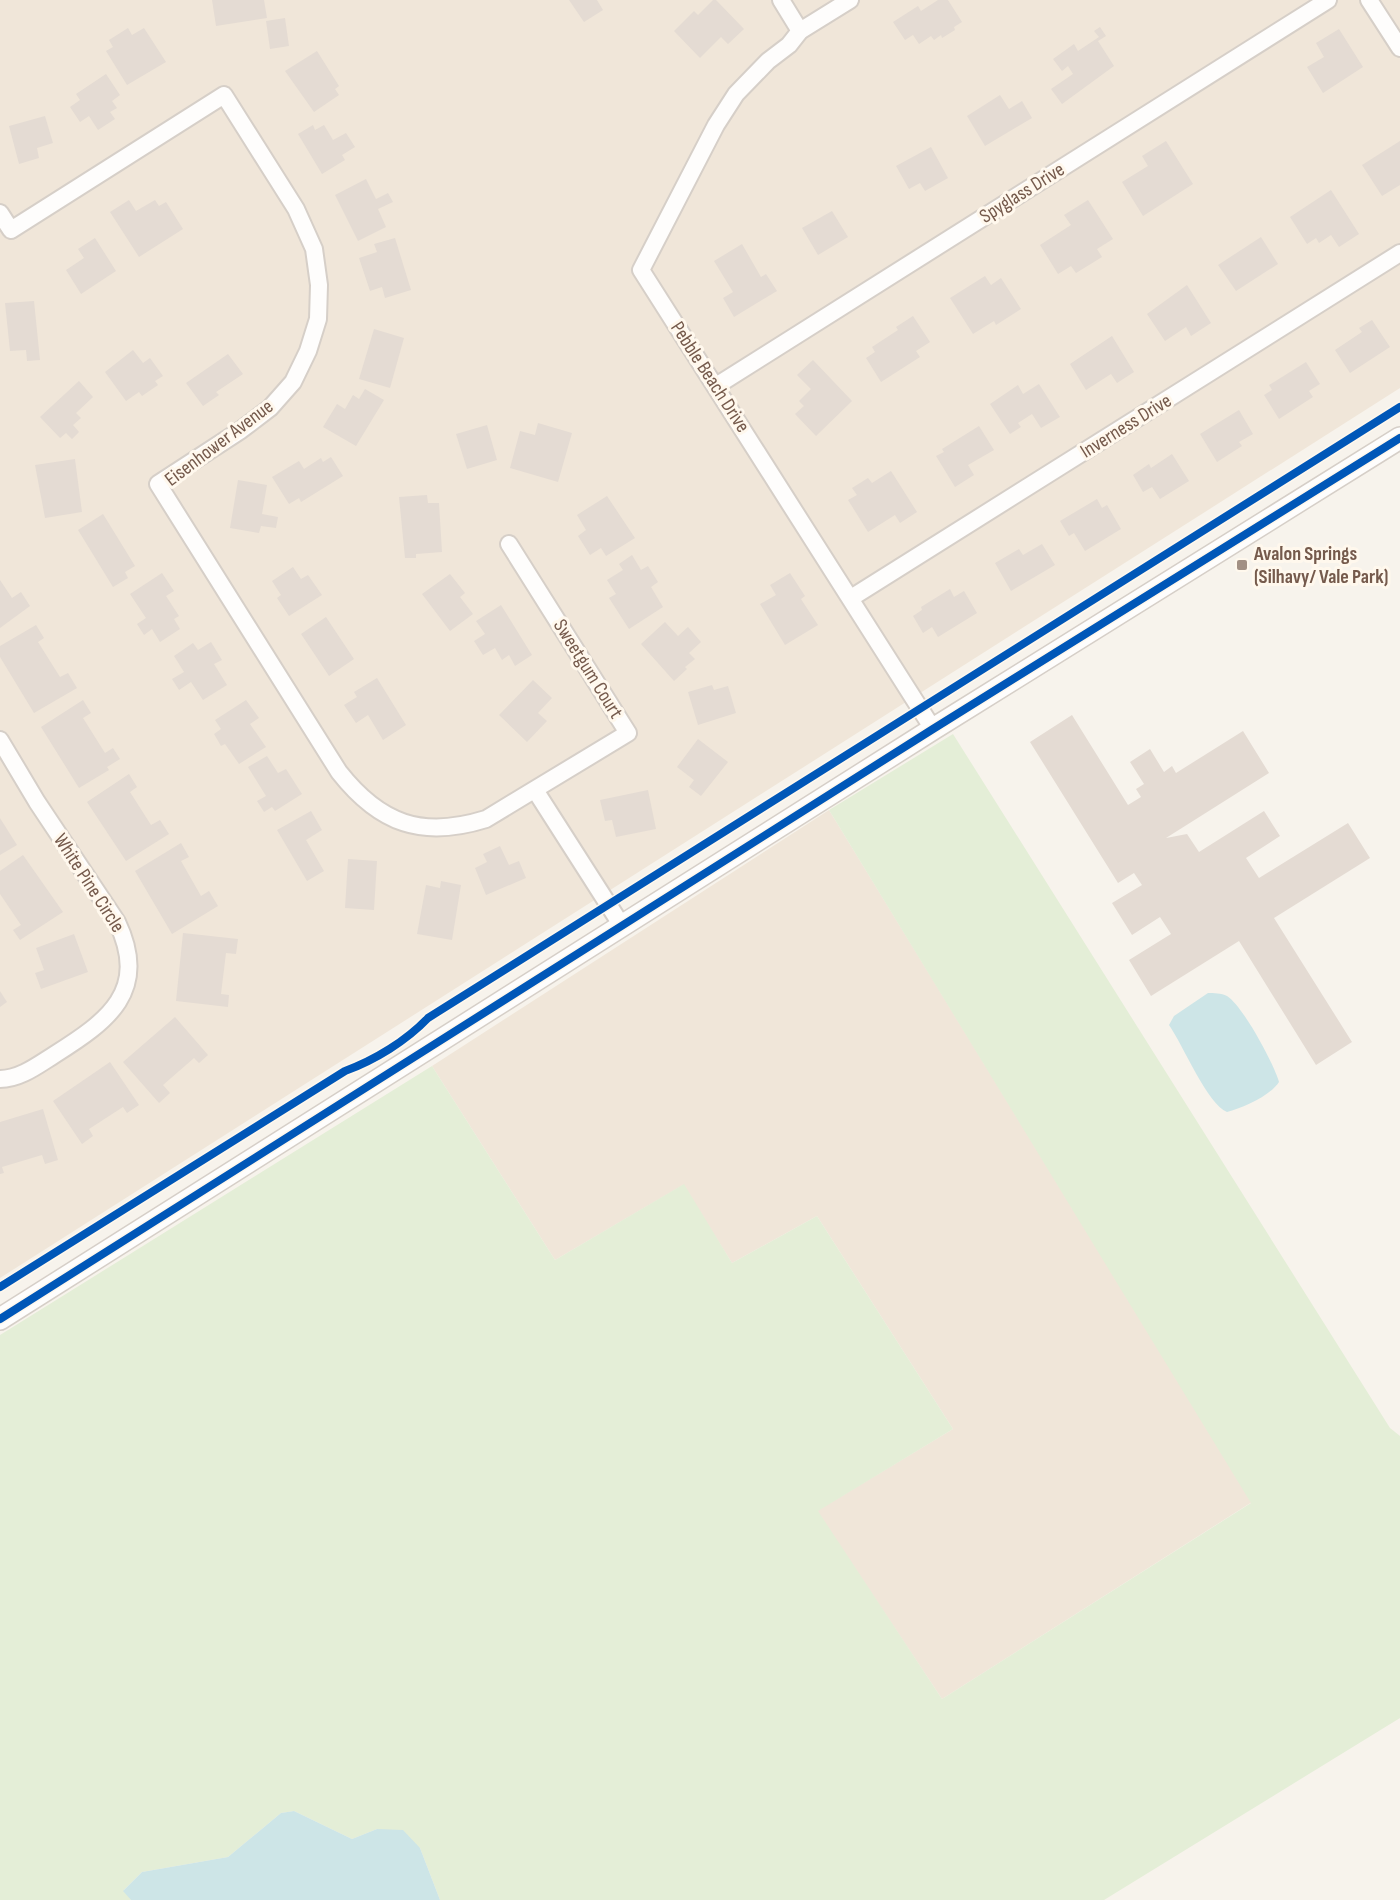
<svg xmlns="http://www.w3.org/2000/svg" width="1400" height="1900" font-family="'Sofia Sans Condensed',sans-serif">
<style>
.residential{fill:#f0e6d9}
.green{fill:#e4eed7}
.water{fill:#cde5e7}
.building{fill:#e4dbd3}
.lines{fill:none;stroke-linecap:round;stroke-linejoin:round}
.minor-casing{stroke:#d6cfc8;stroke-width:20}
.tertiary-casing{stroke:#d6cfc8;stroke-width:24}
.minor{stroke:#fefdfc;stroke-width:16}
.tertiary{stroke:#fefdfc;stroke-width:21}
.cycleway-casing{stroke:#fff8ed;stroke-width:11}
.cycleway{stroke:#0057b8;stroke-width:8}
.poi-dot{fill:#a29084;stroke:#fff8ed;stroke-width:2}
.labels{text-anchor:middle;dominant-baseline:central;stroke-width:6;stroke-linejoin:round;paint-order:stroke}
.street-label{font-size:20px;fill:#755a4c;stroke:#fff8ed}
.poi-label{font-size:20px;font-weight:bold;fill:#755a4c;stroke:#fff8ed;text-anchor:start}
</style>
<rect width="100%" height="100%" fill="#f7f3ec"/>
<!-- residential -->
<g class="residential">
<path d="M0,0H1400V388L0,1278Z"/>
<path d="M829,810L1252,1502L942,1699L817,1511L953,1429L817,1216L732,1263L683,1185L555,1260L432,1066Z"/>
</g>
<!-- green -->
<path class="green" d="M953,734L1390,1428L1400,1436V1718L1104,1900H440L420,1848L377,1829L352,1839L294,1811L281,1813L228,1857L142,1872L124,1890L131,1900H0V1335L432,1066L555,1260L684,1184L732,1263L817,1216L953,1429L818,1511L942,1699L1251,1503L829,810Z"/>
<!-- water -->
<g class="water">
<path d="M1208,993C1214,993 1221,993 1227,996C1243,1006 1274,1064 1279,1082C1270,1096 1243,1108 1227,1112C1208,1105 1183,1045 1169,1025L1174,1016Z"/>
<path d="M294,1811L352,1839L377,1829L403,1830L420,1848L440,1900H131L123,1891L142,1872L228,1857L281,1813Z"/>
</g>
<!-- building -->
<g class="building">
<path d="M212,0H264L267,18L216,26Z"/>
<path d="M569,0H597L603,10L584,22Z"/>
<path d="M713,0H716L744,29L728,44L721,37L700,58L674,31L694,11L698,15Z"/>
<path d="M938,0H948L962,22L954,27L955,30L942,38L941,35L934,40L931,36L919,44L913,35L905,40L893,22L918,6L921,11Z"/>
<path d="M285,18L289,46L270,49L266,21Z"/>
<path d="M1100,27L1106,36L1098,41L1114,66L1062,104L1051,89L1073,74L1068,66L1062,71L1053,59L1074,44L1078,51L1099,37L1094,31Z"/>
<path d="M128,28L132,35L144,28L166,62L127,85L106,51L113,47L109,40Z"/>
<path d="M1339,29L1363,67L1323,93L1307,67L1324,57L1316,43Z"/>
<path d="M317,51L339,86L335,89L339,95L314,112L285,71Z"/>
<path d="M106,74L120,95L112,101L117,108L110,112L115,119L98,130L89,116L80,122L70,107L80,100L76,94Z"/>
<path d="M1000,95L1009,109L1022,101L1032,118L985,146L967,116Z"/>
<path d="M45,116L53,143L37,148L39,158L19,164L9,126Z"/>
<path d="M313,125L315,130L324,125L333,140L346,133L355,147L342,155L345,160L322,174L298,134Z"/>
<path d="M1166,141L1193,184L1143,216L1122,182L1148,166L1142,156Z"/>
<path d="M1400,141V185L1382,196L1362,165Z"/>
<path d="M931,147L948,178L925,191L920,183L909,189L896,166Z"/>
<path d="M366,179L376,199L388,193L393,202L378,209L386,227L358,241L335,195Z"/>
<path d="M1331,190L1359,234L1339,247L1331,235L1319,243L1316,238L1307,244L1290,217Z"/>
<path d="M129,200L136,211L155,200L159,206L166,202L183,229L139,257L110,212Z"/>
<path d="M1088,200L1113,239L1097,249L1102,257L1076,273L1071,266L1058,274L1040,245L1071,225L1064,215Z"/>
<path d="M832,211L848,237L818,255L802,228Z"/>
<path d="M1261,237L1278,264L1236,291L1218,265Z"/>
<path d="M95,238L116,271L81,294L66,270L84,258L78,249Z"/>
<path d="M395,238L411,290L385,298L382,287L370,291L359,258L377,252L374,244Z"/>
<path d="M742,244L761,277L766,274L777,291L734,317L723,298L733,292L714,261Z"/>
<path d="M985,276L991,285L1001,278L1021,309L996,325L994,321L973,334L950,298Z"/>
<path d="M1187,285L1211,323L1191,336L1186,327L1165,341L1147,314Z"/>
<path d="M34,301L40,360L27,361L26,350L10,351L5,303Z"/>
<path d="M913,316L930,342L916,351L920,357L881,382L866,358L875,352L872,347L898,330L896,327Z"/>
<path d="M1372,320L1390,347L1350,373L1335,350L1362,332L1359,328Z"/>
<path d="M374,329L404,338L390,388L359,379Z"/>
<path d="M1112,336L1134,372L1117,383L1111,374L1086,390L1070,364Z"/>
<path d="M133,350L143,363L150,358L163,376L155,381L158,385L142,396L139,392L126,401L105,372Z"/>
<path d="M228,354L243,374L216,392L219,395L203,406L186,383Z"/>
<path d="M813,360L852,401L816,436L795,414L804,406L799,401L811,389L797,375Z"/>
<path d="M1306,362L1320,384L1309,391L1313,397L1279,419L1264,395L1272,390L1269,385Z"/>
<path d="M79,381L93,397L76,413L81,418L73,425L79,432L72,439L66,433L60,438L40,417Z"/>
<path d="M1039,384L1060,417L1041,428L1032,414L1018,423L1021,427L1010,434L990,404L1018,385L1023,394Z"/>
<path d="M365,389L384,400L356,446L323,427L337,404L345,409L353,395L359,399Z"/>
<path d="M1239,410L1253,434L1239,442L1242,446L1217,462L1200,434Z"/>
<path d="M538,423L572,433L558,482L510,468L520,431L535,435Z"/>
<path d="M487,425L497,460L467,469L456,434Z"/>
<path d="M979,426L994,450L968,465L974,475L955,487L936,456L944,452L942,449Z"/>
<path d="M1172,454L1189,481L1160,499L1152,487L1143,492L1133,475L1149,464L1151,468Z"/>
<path d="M331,457L343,476L301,502L299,498L289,504L272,477L299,461L304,469L321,458L323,462Z"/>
<path d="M75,459L82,512L45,518L35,465Z"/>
<path d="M891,471L917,512L900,523L895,515L868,532L848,500L857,495L852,488L868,478L872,483Z"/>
<path d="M238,480L267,485L262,514L278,517L276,528L261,526L259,533L230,528Z"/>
<path d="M427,495L428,503H439L442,552L416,554V558H405L399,497Z"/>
<path d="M607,496L635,538L606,556L601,548L590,555L578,536L586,530L577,515Z"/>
<path d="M1097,499L1102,508L1107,505L1121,529L1085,551L1074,533L1069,536L1060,521Z"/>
<path d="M103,514L135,566L125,572L128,578L113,587L78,530Z"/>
<path d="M1042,544L1055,565L1011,591L995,563L1019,549L1023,555Z"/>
<path d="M632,555L641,570L648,566L658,582L651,587L663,607L629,629L609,598L616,594L607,580L623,570L619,564Z"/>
<path d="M293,567L301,579L308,575L322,595L289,616L277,598L281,595L272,581Z"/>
<path d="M162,573L174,591L166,596L179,616L174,619L180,629L160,642L152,629L144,635L137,624L146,618L130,594Z"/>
<path d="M790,573L805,596L801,599L818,625L785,645L760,604L776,595L770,585Z"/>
<path d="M450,574L465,593L460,597L473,614L450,631L422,594Z"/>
<path d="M0,580L12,598L21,592L30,606L0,628Z"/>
<path d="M950,589L954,597L964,591L977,613L938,637L932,627L923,633L913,616L922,610L921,607Z"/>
<path d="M501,605L532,655L515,666L509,655L502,660L495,648L483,655L474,641L485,634L476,621Z"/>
<path d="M326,617L354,659L329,676L301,634Z"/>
<path d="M665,622L678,636L688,627L701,642L689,653L695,659L685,667L687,669L674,681L641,644Z"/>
<path d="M36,625L44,638L38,642L60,677L68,673L77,688L34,713L0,657V646Z"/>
<path d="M211,642L222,660L214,664L227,685L203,700L191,682L179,690L172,679L184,672L174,656L193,643L198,650Z"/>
<path d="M377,678L406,725L383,740L368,715L356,723L344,705L357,697L354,692Z"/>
<path d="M533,680L552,698L538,713L547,721L527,742L499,715Z"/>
<path d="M712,685L714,690L728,686L736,713L698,725L688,692Z"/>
<path d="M83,700L91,713L83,718L105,753L113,748L120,759L107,767L109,770L79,788L41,727Z"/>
<path d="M246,700L259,718L250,724L266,747L239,764L225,744L221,746L214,734L221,729L215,720Z"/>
<path d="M1072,715L1128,805L1141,797L1136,789L1144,784L1130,762L1150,749L1164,772L1172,766L1176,773L1243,731L1269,773L1166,838L1187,834L1199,852L1264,811L1280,836L1246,858L1259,878L1348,823L1370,858L1274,918L1352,1042L1316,1065L1239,941L1151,996L1129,960L1171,934L1160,917L1132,935L1112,903L1142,885L1134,873L1118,883L1030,742Z"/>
<path d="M698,739L728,762L701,796L689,787L694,780L677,767Z"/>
<path d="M267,756L278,773L286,769L302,794L275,811L272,807L264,812L257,801L266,796L248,767Z"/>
<path d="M129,774L137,787L130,792L151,825L160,820L169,834L126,861L87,802Z"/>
<path d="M648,790L656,829L616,837L612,820L605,821L600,800Z"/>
<path d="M311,811L322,830L306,840L324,871L307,881L277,830Z"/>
<path d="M0,818L17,845L0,855Z"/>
<path d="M181,843L189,857L181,861L201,896L209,891L218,906L172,934L135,871Z"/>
<path d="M500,846L509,865L519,861L526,878L486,895L475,868L487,862L483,854Z"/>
<path d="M23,855L63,912L20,940L13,930L21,925L0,894V871Z"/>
<path d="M348,859L377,861L374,910L345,908Z"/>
<path d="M441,881L461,885L452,940L417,934L426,885L440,888Z"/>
<path d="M183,933L238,939L236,954L226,953L221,994L229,995L228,1007L176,1001Z"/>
<path d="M74,934L88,972L41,989L35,973L44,970L36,948Z"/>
<path d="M0,991L7,1002L0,1007Z"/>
<path d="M175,1017L208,1055L199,1063L194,1058L163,1085L170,1093L159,1103L123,1062Z"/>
<path d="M110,1062L139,1105L127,1113L123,1107L89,1129L93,1136L82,1144L53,1101Z"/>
<path d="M43,1109L58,1160L45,1164L42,1155L2,1167L4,1173L0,1174V1122Z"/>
</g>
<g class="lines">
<defs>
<g id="minor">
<path d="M781,0L800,31"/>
<path d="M850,0L800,31L789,45L768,61L736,94L716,125L641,270L933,729"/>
<path d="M1369,0L1400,48"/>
<path d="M0,213L11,230L224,95L296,209L314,249L319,285L318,319L308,351L293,382L270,408L241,430L158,484L339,772C380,824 422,839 486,819L628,733L509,544"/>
<path d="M716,386L1328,0"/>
<path d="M851,598L1400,253"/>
<path d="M0,740L37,802L117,922C150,991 108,1021 54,1055C38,1065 20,1079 0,1079"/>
<path d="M535,790L622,926"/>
</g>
<path id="tertiary" d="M0,1319L933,729L1400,438"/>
</defs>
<!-- minor casing -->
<use href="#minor" class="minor-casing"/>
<!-- tertiary casing -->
<use href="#tertiary" class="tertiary-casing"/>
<!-- minor -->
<use href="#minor" class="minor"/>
<!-- tertiary -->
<use href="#tertiary" class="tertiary"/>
<defs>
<g id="cycleway">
<path d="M0,1287L345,1071C375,1060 406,1041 428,1018L1400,407"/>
<path d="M0,1319L933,729L1400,438"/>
</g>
</defs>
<!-- cycleway casing -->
<use href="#cycleway" class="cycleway-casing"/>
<!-- cycleway -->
<use href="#cycleway" class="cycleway"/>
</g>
<!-- markers -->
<rect class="poi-dot" x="1236" y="559" width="12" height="12" rx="3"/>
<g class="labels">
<!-- street labels -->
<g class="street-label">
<text transform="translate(1022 193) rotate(-32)">Spyglass Drive</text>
<text transform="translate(710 377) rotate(57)">Pebble Beach Drive</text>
<text transform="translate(1126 426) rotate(-32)">Inverness Drive</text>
<text transform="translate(219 443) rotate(-37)">Eisenhower Avenue</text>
<text transform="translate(588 669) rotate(58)">Sweetgum Court</text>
<text transform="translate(89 883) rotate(57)">White Pine Circle</text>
</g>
<!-- poi labels -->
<g class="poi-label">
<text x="1254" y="554">Avalon Springs<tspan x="1254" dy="23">(Silhavy/ Vale Park)</tspan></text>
</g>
</g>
</svg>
